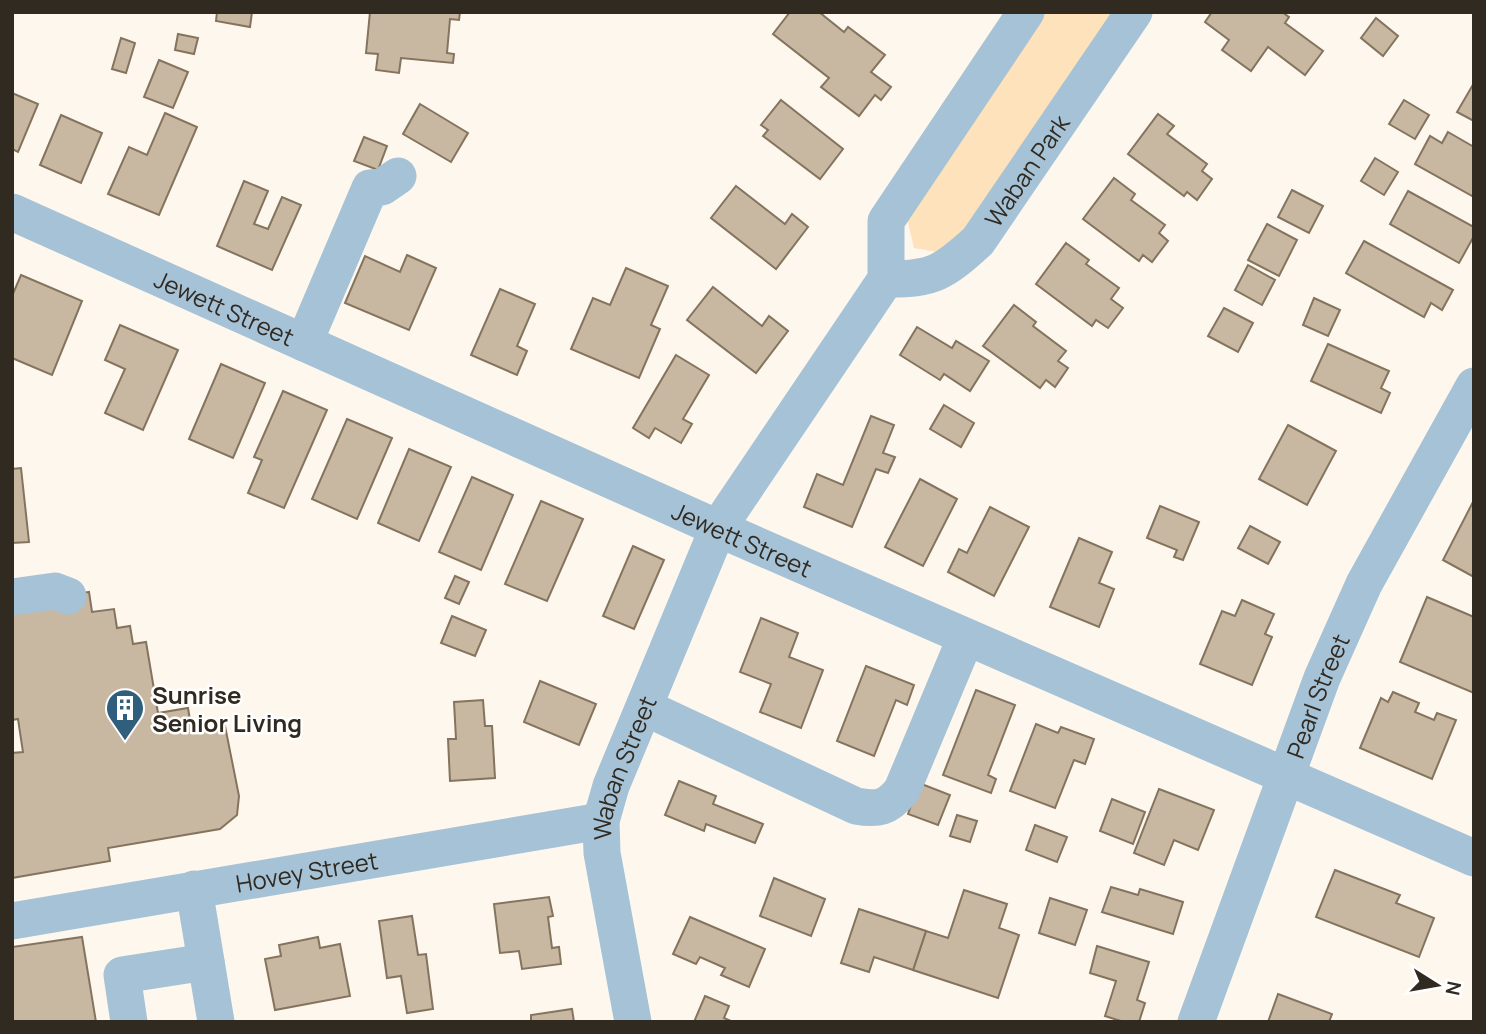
<svg xmlns="http://www.w3.org/2000/svg" width="1486" height="1034" font-family="Manrope,sans-serif">
<style>
.green{fill:#fee2bb}
.building{fill:#c9b8a1;stroke:#84745e;stroke-width:2}
.lines{fill:none;stroke-linecap:round;stroke-linejoin:round}
.minor{stroke:#a5c2d7;stroke-width:37}
.labels{text-anchor:middle;dominant-baseline:central;stroke-width:5;stroke-linejoin:round;paint-order:stroke}
.street-label{font-size:24px;fill:#312a21;stroke:#fff}
.poi-label{font-size:24px;font-weight:bold;fill:#312a21;stroke:#fff;text-anchor:start}
</style>
<rect width="100%" height="100%" fill="#fef7ed"/>
<!-- green -->
<path class="green" d="M1046,12H1116L949,254L914,248L906,214Z"/>
<!-- building -->
<g class="building">
<path d="M217,12H252L250,27L216,21Z"/>
<path d="M370,12H460L459,20L450,19L447,53L454,54L453,63L401,58L399,73L376,70L378,54L366,53Z"/>
<path d="M790,12H819L844,32L848,27L885,55L871,72L891,87L881,100L875,95L859,116L821,87L829,78L773,34Z"/>
<path d="M1212,12H1282L1289,17L1285,23L1323,51L1305,75L1268,47L1251,71L1222,50L1229,40L1205,22Z"/>
<path d="M1376,18L1398,36L1383,56L1361,38Z"/>
<path d="M178,34L198,38L194,54L175,50Z"/>
<path d="M121,38L135,43L126,73L112,69Z"/>
<path d="M159,60L188,72L173,108L144,97Z"/>
<path d="M1474,83V121L1457,112Z"/>
<path d="M12,93L38,104L18,152L12,149Z"/>
<path d="M781,100L843,149L820,179L763,136L768,130L761,125Z"/>
<path d="M1404,100L1429,115L1415,139L1389,124Z"/>
<path d="M420,104L468,133L451,162L403,134Z"/>
<path d="M165,113L197,127L159,215L108,194L129,147L147,155Z"/>
<path d="M1158,114L1174,126L1167,134L1207,164L1202,171L1212,179L1197,200L1187,192L1184,196L1128,154Z"/>
<path d="M61,115L102,133L81,183L40,165Z"/>
<path d="M1448,132L1474,147V197L1415,164L1430,136L1442,143Z"/>
<path d="M364,137L387,146L378,170L354,161Z"/>
<path d="M1375,158L1398,172L1384,195L1361,181Z"/>
<path d="M1114,178L1135,194L1131,200L1165,225L1159,233L1168,241L1152,262L1143,255L1139,261L1083,219Z"/>
<path d="M244,181L268,191L254,224L268,229L282,197L301,205L272,270L217,246Z"/>
<path d="M736,186L785,224L792,214L808,227L776,269L711,218Z"/>
<path d="M1292,190L1323,206L1309,233L1278,217Z"/>
<path d="M1408,191L1474,227V236L1459,263L1390,224Z"/>
<path d="M1267,224L1297,240L1279,276L1248,260Z"/>
<path d="M1364,241L1453,290L1442,310L1431,303L1424,317L1346,273Z"/>
<path d="M1066,243L1089,260L1086,264L1119,288L1111,299L1123,308L1108,328L1096,320L1092,326L1036,284Z"/>
<path d="M407,255L436,268L409,330L345,303L365,256L400,272Z"/>
<path d="M1248,265L1275,280L1262,305L1235,290Z"/>
<path d="M626,268L668,286L651,325L660,329L639,378L571,349L593,298L610,305Z"/>
<path d="M21,275L82,301L52,375L12,358V296Z"/>
<path d="M713,287L762,326L769,316L788,331L756,373L687,320Z"/>
<path d="M500,289L535,304L517,346L527,351L517,375L471,355Z"/>
<path d="M1314,298L1340,310L1328,336L1303,325Z"/>
<path d="M1014,305L1036,322L1033,326L1066,351L1058,361L1068,368L1055,387L1046,380L1040,388L983,346Z"/>
<path d="M1224,308L1253,323L1238,352L1208,336Z"/>
<path d="M120,325L178,350L143,430L105,413L125,369L105,360Z"/>
<path d="M917,327L952,348L956,341L989,361L970,391L944,374L940,380L900,355Z"/>
<path d="M1328,344L1389,371L1381,388L1390,393L1381,413L1311,381Z"/>
<path d="M676,355L709,375L683,419L692,424L681,443L655,428L649,438L633,428Z"/>
<path d="M221,364L265,383L233,458L189,439Z"/>
<path d="M283,391L327,410L284,508L248,493L262,460L254,457Z"/>
<path d="M944,405L974,423L961,447L930,429Z"/>
<path d="M871,416L894,425L883,453L895,457L888,473L876,469L852,527L804,507L817,474L843,485Z"/>
<path d="M347,419L392,438L357,519L312,499Z"/>
<path d="M1288,425L1336,451L1307,505L1259,479Z"/>
<path d="M409,449L451,467L419,541L378,523Z"/>
<path d="M21,468L29,542L12,543V469Z"/>
<path d="M472,477L513,495L481,570L439,552Z"/>
<path d="M920,479L957,499L923,566L885,547Z"/>
<path d="M1474,500V577L1443,560Z"/>
<path d="M541,501L583,519L547,601L505,584Z"/>
<path d="M1160,506L1199,522L1183,560L1174,557L1177,550L1147,538Z"/>
<path d="M990,507L1029,527L994,596L948,572L959,549L967,553Z"/>
<path d="M1250,526L1280,542L1268,564L1238,548Z"/>
<path d="M1079,538L1112,552L1099,583L1114,589L1099,627L1050,607Z"/>
<path d="M633,546L664,560L634,629L603,616Z"/>
<path d="M455,576L469,582L459,604L445,598Z"/>
<path d="M89,592L92,612L114,609L117,628L130,626L133,644L146,642L158,713L188,708L192,732L225,726L239,796L237,815L220,829L108,848L110,861L12,878V753L23,752L18,719L12,720V605Z"/>
<path d="M1427,597L1474,617V693L1400,662Z"/>
<path d="M1242,600L1274,614L1265,634L1272,637L1252,685L1200,664L1222,611L1235,616Z"/>
<path d="M452,616L486,630L475,656L441,643Z"/>
<path d="M761,618L798,633L789,657L823,670L801,728L760,712L771,684L740,672Z"/>
<path d="M866,666L914,685L907,705L896,700L874,756L837,741Z"/>
<path d="M540,681L596,704L579,745L524,722Z"/>
<path d="M976,690L1015,705L988,775L996,779L991,793L943,775Z"/>
<path d="M1393,692L1419,703L1415,712L1434,720L1437,713L1456,720L1432,779L1360,748L1381,698L1388,702Z"/>
<path d="M483,700L485,726H492L495,778L450,781L448,739H456L454,702Z"/>
<path d="M1036,724L1058,733L1061,727L1094,739L1085,764L1074,760L1055,808L1010,791Z"/>
<path d="M679,781L716,796L713,804L763,824L755,843L706,824L704,831L665,815Z"/>
<path d="M919,783L950,795L938,825L908,814Z"/>
<path d="M1159,789L1214,810L1198,850L1174,840L1164,865L1134,853Z"/>
<path d="M1112,799L1145,812L1133,844L1100,831Z"/>
<path d="M957,815L977,821L970,842L950,836Z"/>
<path d="M1035,825L1067,837L1057,862L1026,850Z"/>
<path d="M1335,870L1400,895L1396,903L1434,918L1419,957L1316,917Z"/>
<path d="M774,878L825,899L811,936L760,916Z"/>
<path d="M1111,887L1138,895L1140,889L1183,902L1173,934L1102,912Z"/>
<path d="M964,890L1007,904L999,928L1019,935L998,998L913,970L926,931L948,938Z"/>
<path d="M549,897L553,916L548,917L552,948L559,947L561,964L522,969L519,951L500,953L494,904Z"/>
<path d="M1050,898L1087,910L1075,945L1039,933Z"/>
<path d="M859,909L926,931L913,970L874,957L869,972L841,963Z"/>
<path d="M412,916L418,955L426,954L433,1009L407,1013L401,976L387,978L379,921Z"/>
<path d="M690,917L765,949L749,987L721,975L725,968L700,957L696,964L673,954Z"/>
<path d="M82,937L96,1022H12V947Z"/>
<path d="M318,937L320,948L340,944L350,996L275,1010L265,959L281,956L279,945Z"/>
<path d="M1097,946L1149,962L1137,1000L1145,1003L1139,1022H1124L1105,1016L1116,981L1090,973Z"/>
<path d="M1278,994L1332,1014L1329,1022H1268Z"/>
<path d="M705,996L729,1006L724,1018L733,1022H694Z"/>
<path d="M572,1009L574,1022H531V1015Z"/>
</g>
<g class="lines">
<!-- minor -->
<g class="minor">
<path id="s1" d="M12,212L740,538L1474,858"/>
<path id="s2" d="M886,279C933,280 944,272 978,241L1134,12"/>
<path d="M304,343L370,188L382,187L398,176"/>
<path d="M12,597L55,591L68,596"/>
<path d="M646,708L856,806C878,810 888,808 902,790L966,637"/>
<path d="M194,889L216,1022"/>
<path id="s3" d="M12,921L601,821"/>
<path d="M129,1022L122,975L206,962"/>
<path id="s4" d="M633,1022L602,853L601,821L611,786L718,528L886,279V221L1026,12"/>
<path id="s5" d="M1196,1022L1322,678L1364,584L1474,386"/>
</g>
</g>
<!-- icons -->
<defs>
<symbol id="building-pin" viewBox="-11 -11 22 30"><path d="M0 17L-7.5 6A9.5 9.5 0 1 1 7.5 6Z" fill="#305f7e" stroke="#fff"/><path d="M-4-6H4V6H1V3H-1V6H-4ZM-2.5-4.3h1.7v1.8h-1.7ZM.8-4.3h1.7v1.8H.8ZM-2.5-1h1.7V.8h-1.7ZM.8-1h1.7V.8H.8Z" fill="#fff"/></symbol>
</defs>
<g fill-rule="evenodd">
<use href="#building-pin" x="103" y="686" width="44" height="60"/>
</g>
<g class="labels">
<!-- street labels -->
<g class="street-label">
<text stroke="none"><textPath href="#s2" startOffset="189">Waban Park</textPath></text>
<text stroke="none"><textPath href="#s1" startOffset="233">Jewett Street</textPath></text>
<text stroke="none"><textPath href="#s1" startOffset="800">Jewett Street</textPath></text>
<text stroke="none"><textPath href="#s5" startOffset="348">Pearl Street</textPath></text>
<text stroke="none"><textPath href="#s4" startOffset="261">Waban Street</textPath></text>
<text stroke="none"><textPath href="#s3" startOffset="299">Hovey Street</textPath></text>
</g>
<!-- poi labels -->
<g class="poi-label">
<text x="152" y="694">Sunrise<tspan x="152" dy="28">Senior Living</tspan></text>
</g>
</g>
<!-- border -->
<rect width="1486" height="1034" fill="none" stroke="#312a21" stroke-width="28"/>
<!-- north arrow -->
<g transform="translate(1437 985) rotate(101)" stroke="#ffffff" stroke-width="5" paint-order="stroke">
<path d="M0-5L12 26L0 18L-12 26Z" fill="#312a21"/>
<text y="-10" font-size="19" font-weight="bold" text-anchor="middle" fill="#312a21">N</text>
</g>
</svg>
